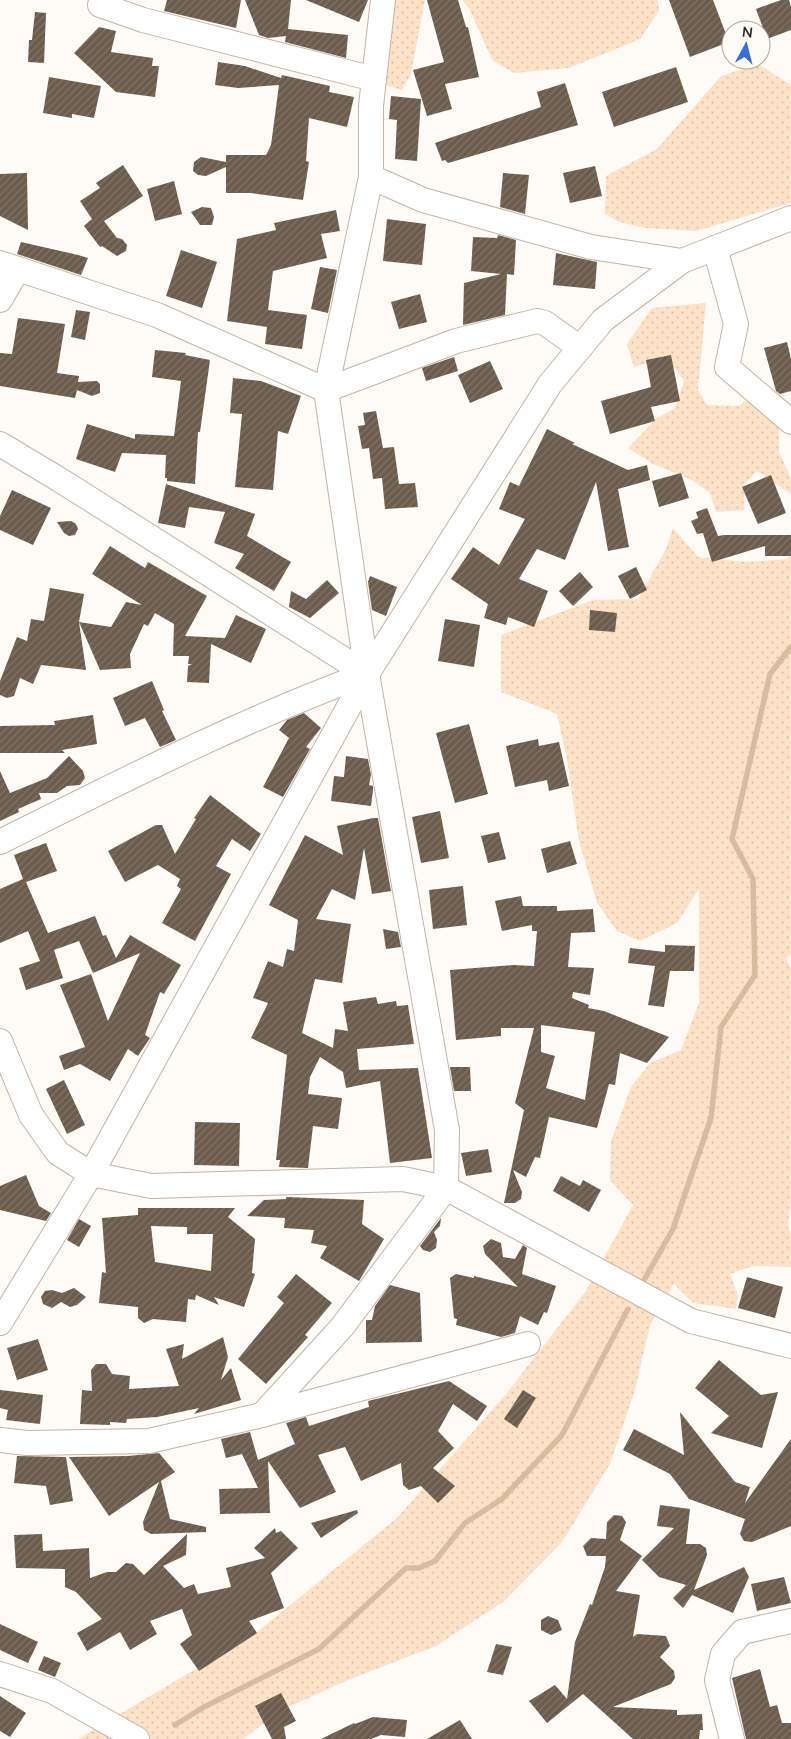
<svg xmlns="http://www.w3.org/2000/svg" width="791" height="1739" font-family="Lato,sans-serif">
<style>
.grass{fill:url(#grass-dots)}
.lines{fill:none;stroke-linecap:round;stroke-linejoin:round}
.stream{stroke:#d9bb9d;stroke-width:5.5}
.building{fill:url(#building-hatch);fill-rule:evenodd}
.minor-casing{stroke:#c5b4a3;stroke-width:26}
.minor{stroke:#fff;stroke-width:24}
</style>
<defs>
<pattern id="grass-dots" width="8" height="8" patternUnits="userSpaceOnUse" patternTransform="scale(1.25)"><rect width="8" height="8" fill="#fee2c8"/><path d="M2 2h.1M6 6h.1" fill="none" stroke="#dac2ac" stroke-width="1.8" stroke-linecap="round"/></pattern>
<pattern id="building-hatch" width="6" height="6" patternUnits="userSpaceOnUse" patternTransform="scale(1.25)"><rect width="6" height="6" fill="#6b5c4d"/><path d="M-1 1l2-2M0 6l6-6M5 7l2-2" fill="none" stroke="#807569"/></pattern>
</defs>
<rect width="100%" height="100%" fill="#fefaf6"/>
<!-- grass -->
<g class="grass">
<path d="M390,0H425L411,74L402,90L385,85Z"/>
<path d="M462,0H658L659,11L640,39L569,68L514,73L492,60L469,8Z"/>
<path d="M758,64L791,85V203L696,231L645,228L620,222L605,214L606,176L657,149L721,76Z"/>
<path d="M706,303L698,390L707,405L739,406L760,390L779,414V452L791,478V494L757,471L745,484L744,510L716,512L710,493L692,480L653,464L628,448L656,419L675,408L684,381L666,357L634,367L627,344L652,308Z"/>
<path d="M673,528L698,557L747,562L787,559L791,555V954L786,958L791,968V1202L788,1227L791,1233V1267L753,1266L730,1274L738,1295L736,1309L693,1303L674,1284L650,1325L635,1390L610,1464L562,1542L503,1602L436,1646L348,1680L282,1710L243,1739H78L256,1633L397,1518L506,1394L586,1291L633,1205L610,1180L611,1141L631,1087L650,1063L681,1050L699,1003V889L677,923L640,941L617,931L597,903L579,841L567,759L557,714L501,692V635L593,600L638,599L666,549Z"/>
</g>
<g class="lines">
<!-- stream -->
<g class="stream">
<path d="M644,1280L673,1229L711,1118L721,1027L755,975L753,879L732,839L770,674L791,647"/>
<path d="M175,1725L204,1707L319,1649L406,1568H419L435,1561L465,1523L502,1499L562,1435L628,1309"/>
</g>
</g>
<!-- building -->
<g class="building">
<path d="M167,0H241L236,28L164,11Z"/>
<path d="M245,0H291L288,29L348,35L346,58L285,42L286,36L268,38L259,35Z"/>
<path d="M306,0H368L359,22Z"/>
<path d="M427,0H458L466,27H468L479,77L445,84L452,109L427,116L413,70L444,62Z"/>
<path d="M669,0H713L729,42L690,57Z"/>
<path d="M781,0H789L791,7V30L767,39L756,9Z"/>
<path d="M35,12L46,13L44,63L28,62L29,40H32Z"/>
<path d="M99,27L116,31L111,52L153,58L152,66H159L155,97L116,92L74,53Z"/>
<path d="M218,62L245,66L281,78L282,75L330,86L329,92L354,97L347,127L309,118L306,161L309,162L303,200L251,193H226V167L206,176L198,175L193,171L194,162L201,157L226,162V155H266L271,145L279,85L238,88L215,85Z"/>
<path d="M676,67L688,102L614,127L602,92Z"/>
<path d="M49,77L101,86L94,118L72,114V118L43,113Z"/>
<path d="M565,83L578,125L448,163L445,160L442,161L435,143L541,107L537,92Z"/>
<path d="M391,96L421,99L417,161L395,159L397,120L389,119Z"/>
<path d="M123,165L143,196L104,221L117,238L122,239L127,245L126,251L117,256L102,246L100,247L84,226L92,219L80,201L100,188L96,183Z"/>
<path d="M595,166L602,196L570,203L563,173Z"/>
<path d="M27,173L28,230L0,216V174Z"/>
<path d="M503,173L529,175L525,214L500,207Z"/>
<path d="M174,181L182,214L155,221L147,189Z"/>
<path d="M202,207L211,208L214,217L212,225H200L191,212Z"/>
<path d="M336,210L340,231L321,234L327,258L273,271L268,310L307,315L302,349L265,344L267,327L227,321L237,239L276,230L274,223Z"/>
<path d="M387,219L426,224L422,265L383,261Z"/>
<path d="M498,235L516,240L514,275L507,274L505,315L463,325L464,283L501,274L471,271L473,237L497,238Z"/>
<path d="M21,242L78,255L88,258L81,275L17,254Z"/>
<path d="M181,250L217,262L202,308L166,296Z"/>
<path d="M556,253L597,262L595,289L553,285Z"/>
<path d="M320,267L337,270L328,313L311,309Z"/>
<path d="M420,294L427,322L399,329L391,302Z"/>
<path d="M76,310L90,312L85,340L71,337Z"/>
<path d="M18,318L65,324L57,373L79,376L78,382L97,381L100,384V393L92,396L77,390L75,398L0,386V353L12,354Z"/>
<path d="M787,342L791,359V391L780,394L776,391L764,348Z"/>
<path d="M155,350L186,353L185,355L210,360L200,432H198L195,484L167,481V478H165L166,455L122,453L115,472L76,459L87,424L135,439V434L174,436L181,381L152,377Z"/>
<path d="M671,355L680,401L651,407L655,421L610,434L601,401L651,387L646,360Z"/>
<path d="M454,357L458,371L426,381L422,368Z"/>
<path d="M490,361L503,389L470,403L458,375Z"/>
<path d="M233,378L261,381L301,396L288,434L278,431L273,490L235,487L242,414L230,413Z"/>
<path d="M376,411L383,448L394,447L399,484L415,483L418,507L385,509L382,478L373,479L369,448L362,449L358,426L365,425L363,413Z"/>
<path d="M547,429L575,443L572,444L628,470L647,465L650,480L618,489L629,547L608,551L596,482L565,560L537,549L519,579L548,591L534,627L508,617L506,625L484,618L488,604L451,579L473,547L499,565L525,519L499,509L510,482L519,486Z"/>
<path d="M681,473L689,498L659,507L652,481Z"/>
<path d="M771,475L786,513L758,524L742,487Z"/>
<path d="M166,484L255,514L247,536L291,562L274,591L235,568L244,554L214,543L225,512L189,507L185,528L158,523Z"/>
<path d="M12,490L51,508L33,545L0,530V516Z"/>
<path d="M707,508L718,536L724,535H791V556H765V546L712,562L703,533L697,534L691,521L698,518L696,512Z"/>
<path d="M71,521L76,524L78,529L75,535L69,536L64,533L57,522Z"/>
<path d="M110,546L145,568L148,562L207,596L185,636L225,638L236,615L266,629L251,663L211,644L209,683L187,682L188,666L192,664H188L189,656H173L174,624L155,613L148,626L144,624L130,654L131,668L100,670L79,622L86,670L41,665L33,684L20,678L14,696L7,698L0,695V681L17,637L27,641L31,619L44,621L50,588L84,594L79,622L111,627L126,602L142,605L92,574Z"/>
<path d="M636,567L647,590L630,599L618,576Z"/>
<path d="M580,572L593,587L573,606L559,591Z"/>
<path d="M370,576L397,587L386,616L372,610L368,582Z"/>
<path d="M327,580L339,593L310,618L289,607L291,591L306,599Z"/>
<path d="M590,610L617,613L615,632L589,630Z"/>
<path d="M445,619L480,625L474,667L438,661Z"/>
<path d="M152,681L164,710L162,711L176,740L160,747L145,718L125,726L113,698Z"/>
<path d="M304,713L321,728L306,747L310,749L283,797L263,787L289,738L279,730L287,720Z"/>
<path d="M93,715L97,744L62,750L65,753H0V726L55,725L54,721Z"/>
<path d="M469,724L488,794L455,803L436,733Z"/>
<path d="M538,739L539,746L559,742L569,786L549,791L547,780L515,787L506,746Z"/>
<path d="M69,756L83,771L85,778L80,785L67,786L57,793H39L41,799L18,809L19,812L0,821V771L10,793L47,778Z"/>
<path d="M346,756L368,759L371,775L369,785L373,786V790L371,806L331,801L334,776L344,777Z"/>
<path d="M210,795L261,834L250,851L232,839L216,866L231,874L195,941L162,923L181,889L177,886L180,879L158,865L125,882L108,851L156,825H162L175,854L196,819L194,818Z"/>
<path d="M440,811L449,858L421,863L412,817Z"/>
<path d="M373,818H378L391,891L372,894L364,848L355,900L332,889L316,919L351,924L342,983L315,979L302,1033L333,1048L335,1029L348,1031L343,1002L376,997L378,1004L396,1001L397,1006L408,1005L414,1044L357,1049L359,1070L418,1068L432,1158L390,1163L380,1081L346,1088L343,1072L320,1057L310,1077L308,1094L342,1098L338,1129L313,1126L308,1168L279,1167L280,1160H276L287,1055L251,1038L268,1003L253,998L268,961L283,967L287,949L294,951L298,920L269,905L305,835L343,855L337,826Z"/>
<path d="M499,832L506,859L488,863L481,836Z"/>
<path d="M570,841L577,864L547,873L541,849Z"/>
<path d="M46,843L57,871L26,882L48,933L95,916L103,936L106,935L116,958L130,935L181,965L164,994L160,992L145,1035L150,1038L138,1056L128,1049L110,1081L80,1064L64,1070L59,1056L85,1047L60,985L91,974L108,1021L140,953L93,973L79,941L54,950L63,978L26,990L19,968L40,961L28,931L0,943V889L23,879L14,855Z"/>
<path d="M463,886L467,925L433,929L429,890Z"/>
<path d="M521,896L523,906H557V911L593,909L595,932L571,933L568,967L594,968L590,995L573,992L572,998L589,1005L588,1008L604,1011L669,1037L647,1063L620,1053L615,1085L609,1084L597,1128L549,1117L540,1158L535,1157L526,1177L513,1170L522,1192L521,1199L515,1203H504L524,1110L515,1103L534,1028H501V1036L456,1040L450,970L513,965L534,966L537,931H532V925L502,931L495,901ZM541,1025L595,1032L585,1100L546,1088L555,1056L541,1052Z"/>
<path d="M383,929L398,932L401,947L386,949Z"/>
<path d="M665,945L695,946L694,971H670L664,1007L648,1005L655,966L628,963L630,948L665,952Z"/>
<path d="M450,1067H470L471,1091H454Z"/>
<path d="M64,1080L85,1125L67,1134L46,1089Z"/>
<path d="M195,1122L240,1123L239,1166L194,1165Z"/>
<path d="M488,1149L492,1172L466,1176L461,1153Z"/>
<path d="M26,1175L39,1206L51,1213L46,1221L0,1210V1186Z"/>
<path d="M561,1176L580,1186L583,1180L601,1190L589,1212L553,1191Z"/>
<path d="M286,1197L364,1200L362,1224L384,1239L359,1281L320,1258L327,1246L311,1243L314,1230L284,1228L285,1218L247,1216L264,1200L286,1199Z"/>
<path d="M138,1208H235L228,1217L255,1239L252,1273L255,1274L244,1307L214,1297L219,1305L196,1295L195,1300L188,1299L186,1322L153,1319L144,1323L138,1318V1307L99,1303L102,1272L106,1273L102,1218L138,1215ZM151,1226L187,1227V1234H213L211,1271L155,1262Z"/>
<path d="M441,1218L440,1226L434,1232L437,1240L436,1248L430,1252L423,1250L420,1246Z"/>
<path d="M79,1219L91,1226L79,1247L67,1240Z"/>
<path d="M491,1239L501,1243L503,1257L515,1259L523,1245L527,1248L522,1274L556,1286L547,1313L544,1312L538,1325L520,1316L515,1333L501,1337L456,1325L457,1319L454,1318L450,1278L456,1274L474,1278V1276L518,1287L485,1254L483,1246Z"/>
<path d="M296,1274L332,1303L305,1335L308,1337L266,1384L238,1359L284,1303L277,1297Z"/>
<path d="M747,1277L783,1287L775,1318L738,1308Z"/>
<path d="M390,1285L420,1293L422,1342L366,1343V1320H372L375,1306Z"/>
<path d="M74,1288L86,1297L77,1305L70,1307L61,1302L52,1308L43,1304L41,1297L45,1291L52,1290L62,1293Z"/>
<path d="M223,1337L228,1357L221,1380L231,1368L241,1400L194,1414L199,1408L157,1417L127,1419L126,1423L110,1422V1425L80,1424L82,1390L92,1391L91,1370L96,1364H106L112,1374L130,1376L129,1389L179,1386L166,1349L184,1344L182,1359Z"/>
<path d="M38,1339L48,1370L17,1380L7,1348Z"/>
<path d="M719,1360L761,1395L778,1392L762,1448L711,1433L729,1416L695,1388Z"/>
<path d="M449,1381L487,1406L477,1421L453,1404L438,1431L454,1448L433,1468L455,1486L438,1503L421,1486L409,1490L403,1485L401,1463L361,1481L345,1447L318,1455L336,1492L300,1508L268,1461L270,1513L220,1514L219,1489L258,1488L242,1454L226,1458L221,1439L250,1432L258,1460L295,1444L286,1423L306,1417L309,1426L369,1407L368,1401Z"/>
<path d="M0,1390L43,1395L40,1424L6,1420L8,1410L0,1408Z"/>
<path d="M523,1390L536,1398L517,1428L504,1419Z"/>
<path d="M680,1412L735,1482L750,1487L745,1503L791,1439V1526L752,1542L744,1541L740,1534L745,1519L689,1499L670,1474L623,1450L634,1429L684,1455Z"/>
<path d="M159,1453L175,1472L161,1481L170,1519L206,1527V1532L151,1534L144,1530L143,1522L159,1482L109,1516L69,1457L128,1456Z"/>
<path d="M17,1456L66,1457L73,1501L50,1505L46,1486L14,1483Z"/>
<path d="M660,1505L690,1509L686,1544H700L706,1548L707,1555L694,1590L744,1567L749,1577L733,1613L692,1595L683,1608L673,1598L686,1585L659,1577L642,1560L674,1528L657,1526Z"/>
<path d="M357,1510L358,1513L321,1538L311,1523Z"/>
<path d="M614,1515L622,1516L626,1522L620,1540L642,1556L616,1591L640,1595L633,1637L637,1634L666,1636L670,1646L660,1657L674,1671L675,1678L671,1684L613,1707L677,1710V1715L702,1714L703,1730H700L699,1739H633L583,1694L547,1723L529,1701L555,1685L567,1699L575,1642L590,1604L592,1605L605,1567L606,1556H587L583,1546L591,1538L606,1539L607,1522Z"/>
<path d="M275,1528L276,1533L281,1531L298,1548L271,1573L284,1608L249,1621L257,1633L199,1671L180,1644L192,1635L182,1609L150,1621L157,1634L130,1650L120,1632L87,1651L77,1633L102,1619L76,1592L65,1587V1569L16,1568L14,1535L42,1534L43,1551L89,1548L90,1578L107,1572H116L126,1563L133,1564L144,1575L187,1534L186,1555L163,1566L184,1588L194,1584L198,1594L231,1587L226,1568L265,1558L254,1548Z"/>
<path d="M784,1577L791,1603L757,1611L751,1584Z"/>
<path d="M548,1616L558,1620L562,1630L551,1635L541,1630V1620Z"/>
<path d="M0,1624L38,1642L28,1663L0,1650Z"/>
<path d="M496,1644L512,1647L503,1675L487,1672Z"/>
<path d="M44,1656L61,1663L55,1677L38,1670Z"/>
<path d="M760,1669L770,1707L777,1705L782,1723H791V1739H746L732,1678Z"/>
<path d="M281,1693L296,1721L284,1727L286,1739H272L255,1706Z"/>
<path d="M0,1696L26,1713L10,1737L0,1731Z"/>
<path d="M373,1717L407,1720L405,1737L381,1735L371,1739H321L354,1723L355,1724Z"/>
<path d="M460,1720L472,1739H427Z"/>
</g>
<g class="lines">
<defs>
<g id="minor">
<path d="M374,79L383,0"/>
<path d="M371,177L423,200L591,247L682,261"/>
<path d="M715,248L736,324L727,367L791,422"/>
<path d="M0,263L157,315L326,390L456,341L537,321L545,323L580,348"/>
<path d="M0,300L18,269"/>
<path d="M0,444L60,480L367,674"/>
<path d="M0,842C120,782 241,720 367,674"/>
<path d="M0,1041L31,1115L58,1153L91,1174L151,1186L403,1179L446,1188L691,1321L791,1346"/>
<path d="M0,1323L91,1174L367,674L550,384L603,320L682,261L791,218"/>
<path d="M262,1415L528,1344"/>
<path d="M0,1440L27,1443L149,1441L262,1415L342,1327L446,1188L447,1130L367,674L326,390L371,177V106L374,79L143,20L100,5"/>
<path d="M0,1674L52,1691L137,1739"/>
<path d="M732,1739L717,1680L723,1654L742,1632L791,1621"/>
</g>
</defs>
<!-- minor casing -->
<use href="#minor" class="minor-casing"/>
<!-- minor -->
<use href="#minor" class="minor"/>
</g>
<!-- north arrow -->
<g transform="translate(746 45) rotate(7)"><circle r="24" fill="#fefaf6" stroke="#aca7a2"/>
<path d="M0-4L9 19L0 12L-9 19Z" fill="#356edd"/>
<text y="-8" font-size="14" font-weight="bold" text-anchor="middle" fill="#312a24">N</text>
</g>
</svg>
